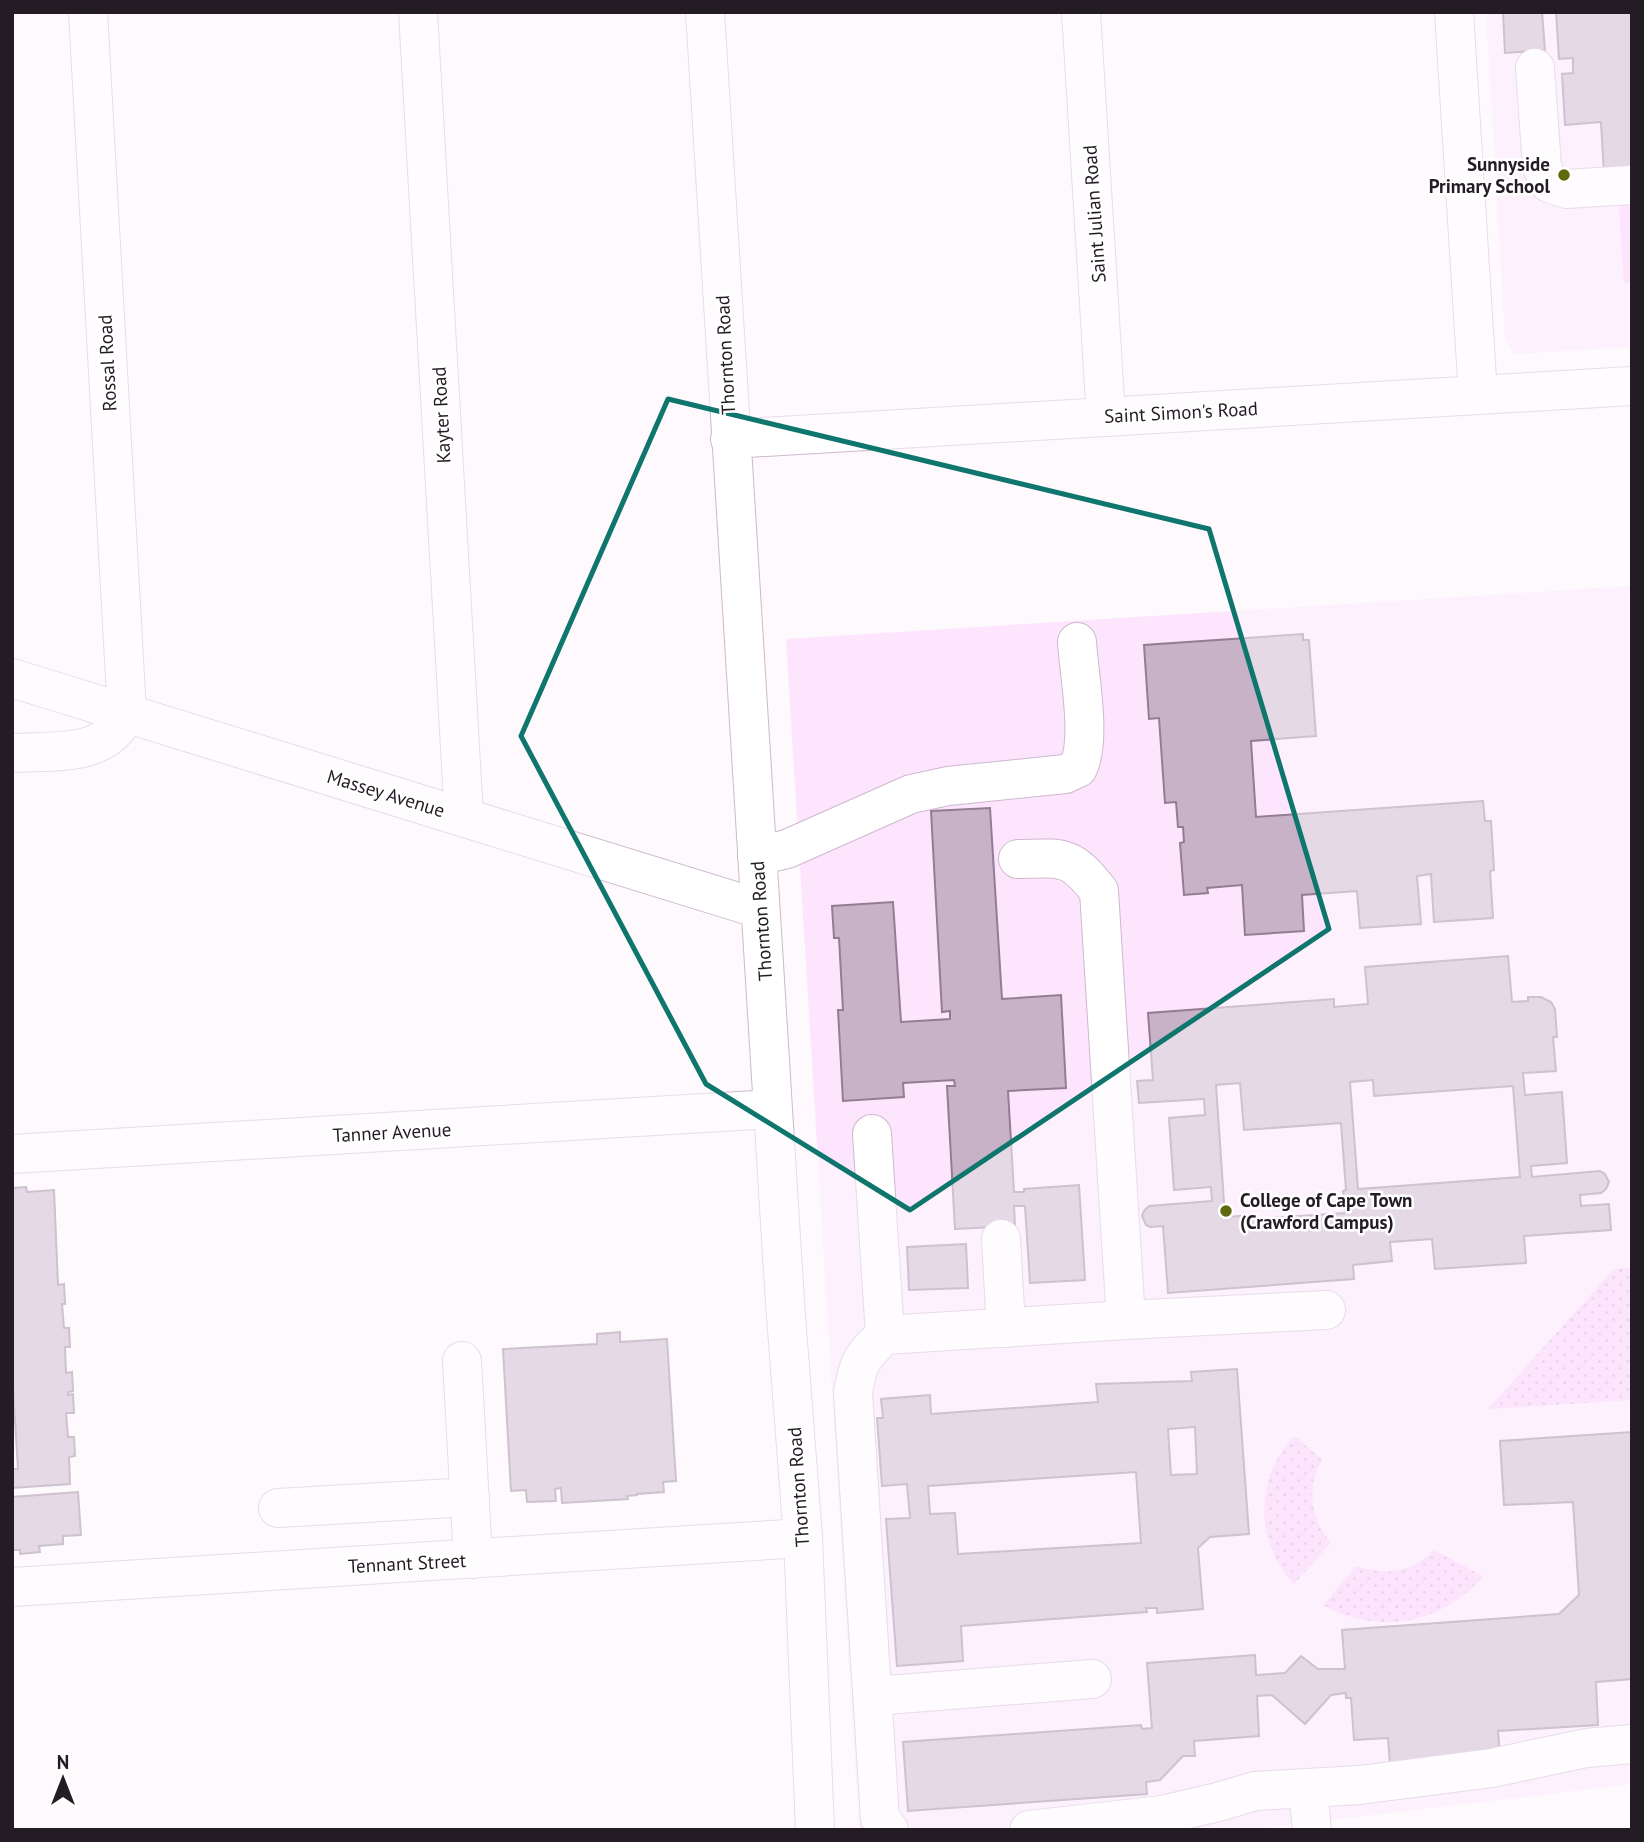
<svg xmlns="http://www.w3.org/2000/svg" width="1644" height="1842" font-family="'PT Sans',sans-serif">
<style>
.built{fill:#fde6fd}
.grass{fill:url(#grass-dots)}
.park{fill:#fbc9fc}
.building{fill:#c8b2c8;stroke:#927e93;stroke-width:2;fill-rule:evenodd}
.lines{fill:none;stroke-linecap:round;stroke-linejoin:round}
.minor-casing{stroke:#ceb8ce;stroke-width:40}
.minor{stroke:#fff;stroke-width:38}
.marked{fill:none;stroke:#0f766e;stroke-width:5;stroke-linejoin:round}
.poi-dot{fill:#5f6a0f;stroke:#fff;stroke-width:2.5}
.labels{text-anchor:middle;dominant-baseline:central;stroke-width:5;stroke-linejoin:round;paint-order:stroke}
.poi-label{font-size:19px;font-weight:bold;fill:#241c24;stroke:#fff;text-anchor:end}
.street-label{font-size:19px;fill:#241c24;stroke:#fff}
</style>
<defs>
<pattern id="grass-dots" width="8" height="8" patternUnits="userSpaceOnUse" patternTransform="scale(1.75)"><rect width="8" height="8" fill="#fbc9fc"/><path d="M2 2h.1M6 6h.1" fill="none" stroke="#d7acd8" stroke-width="1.8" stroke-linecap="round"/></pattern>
</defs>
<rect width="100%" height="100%" fill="#fdf9fd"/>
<!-- built -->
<g class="built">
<path d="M1486,12H1632V347L1515,354L1505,338Z"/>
<path d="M1632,586V1784L1248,1830H859L786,639Z"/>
</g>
<!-- grass -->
<g class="grass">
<path d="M1632,1268V1400L1488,1409L1614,1269Z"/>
<path d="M1294,1436L1322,1459C1306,1489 1310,1518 1331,1543L1294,1584C1254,1542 1255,1478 1294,1436Z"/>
<path d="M1434,1550L1483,1576C1443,1624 1378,1636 1323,1605L1356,1566C1386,1576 1411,1573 1434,1550Z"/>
</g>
<!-- park -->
<path class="park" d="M1632,194V283H1624L1618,195Z"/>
<!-- building -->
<g class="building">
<path d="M1503,12H1542L1545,50L1505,53Z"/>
<path d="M1556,12H1632V172L1604,174L1601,122L1565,125L1562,74L1573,73V58L1559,59Z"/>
<path d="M1303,634V640H1309L1316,736L1251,741L1256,817L1483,801L1485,821H1491L1494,870L1490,871L1493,918L1434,922L1431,874L1417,876L1421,924L1360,928L1357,891L1302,895L1304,931L1245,935L1242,885L1207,888L1208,893L1184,895L1180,843L1184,842L1183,827H1178L1176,802L1165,803L1159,718L1149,719L1144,645Z"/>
<path d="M990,808L1002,999L1061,995L1066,1088L1008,1091L1014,1192H1024V1189L1079,1185L1085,1280L1030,1283L1025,1206H1014L1015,1226L955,1229L947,1086H955L954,1080L903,1083L904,1097L843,1101L838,1010H843L839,938H834L832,906L893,902L901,1022L950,1019V1011L942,1012L931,811Z"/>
<path d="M1508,956L1512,1002L1528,1001V997H1541L1551,1002L1555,1009L1557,1037H1553L1556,1071L1523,1073L1525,1095L1562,1092L1567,1163L1531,1166L1532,1177L1600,1171L1605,1174L1609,1182L1606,1189L1601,1193L1580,1195L1581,1206L1609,1204L1611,1230L1524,1236L1526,1263L1435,1269L1432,1239L1390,1242L1392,1261L1353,1265L1354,1279L1168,1293L1163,1226L1150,1227L1146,1225L1142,1216L1144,1211L1149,1206L1212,1201L1211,1187L1174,1190L1169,1118L1205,1115L1204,1099L1139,1103L1137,1081L1153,1080L1148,1013L1334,999V1007L1368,1004L1365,967ZM1373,1080L1374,1096L1513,1086L1520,1177L1358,1189L1350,1082ZM1240,1083L1244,1130L1341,1123L1346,1190L1343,1191L1345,1213L1255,1219V1215L1225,1217L1216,1085Z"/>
<path d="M26,1187L27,1192L54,1190L58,1285L64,1284L65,1304H62L64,1328H69L70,1347H65L66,1373L72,1372L73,1391L68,1392V1395L73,1394L74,1413H66L68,1437H74L75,1456L69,1457L70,1484L12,1488V1469H18L12,1373V1188Z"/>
<path d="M966,1244L968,1288L909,1290L907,1247Z"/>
<path d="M620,1332V1342L667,1339L676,1481L663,1482L664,1492L637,1494V1495L627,1496L628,1499L562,1503L561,1488L555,1489L556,1501L527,1502L526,1490L511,1491L503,1349L597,1344V1334Z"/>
<path d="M1237,1369L1249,1534L1210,1537L1198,1548L1203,1609L1157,1613V1608H1146L1147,1612L961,1626L963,1661L897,1666L886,1519L910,1518L907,1484L882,1486L877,1418H883L881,1399L930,1395L931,1414L1098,1402L1096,1384L1192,1381L1191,1372ZM1195,1427L1197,1474L1171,1475L1168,1429ZM1136,1472L1141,1543L958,1554L955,1513L930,1514L928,1486Z"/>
<path d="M1632,1432V1679L1596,1682L1598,1725L1498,1731L1500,1756L1390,1764L1388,1738L1354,1740L1351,1698H1346V1693L1331,1695L1305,1724L1272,1695L1257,1696L1259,1736L1194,1741L1195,1756H1183L1160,1780L1146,1782L1147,1794L908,1811L903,1742L1141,1725L1142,1729L1152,1728L1147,1663L1255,1655L1256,1675L1285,1673L1301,1656L1318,1669H1345L1342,1630L1559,1614L1579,1595L1573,1502L1504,1505L1500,1441Z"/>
<path d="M78,1492L81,1535L63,1536V1544L39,1546L40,1552L20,1554V1550H12V1497Z"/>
</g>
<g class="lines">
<defs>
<g id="minor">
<path d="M418,12L464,817"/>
<path d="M705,12L785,1303L803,1538L815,1830"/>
<path d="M1081,12L1106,417"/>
<path d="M1454,12L1478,395"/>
<path d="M1535,68L1542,167L1549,183L1566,189L1632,185"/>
<path d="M730,439L1632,386"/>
<path d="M12,678L760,909"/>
<path d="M12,753C56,750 104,759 127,713L88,12"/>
<path d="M757,856L787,849L911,794L948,786L1065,774L1078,768C1092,739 1079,675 1077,642"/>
<path d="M872,1134L885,1335"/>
<path d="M12,1154L772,1109"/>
<path d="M1001,1239L1006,1328"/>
<path d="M1126,1320L1326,1310"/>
<path d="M462,1361L473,1559"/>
<path d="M278,1508L470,1497"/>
<path d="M12,1587L803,1538"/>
<path d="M874,1696L1092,1679"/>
<path d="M1308,1788L1312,1830"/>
<path d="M889,1830L880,1818L853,1393C858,1362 862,1356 885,1335L1126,1320L1099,891C1070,854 1063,858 1018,859"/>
<path d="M1029,1830L1162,1815L1218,1802L1255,1791L1360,1785L1492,1768L1586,1748L1632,1744"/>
</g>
</defs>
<!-- minor casing -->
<use href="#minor" class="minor-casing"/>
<!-- minor -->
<use href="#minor" class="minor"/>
</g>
<!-- marked area -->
<path d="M0 0H1644V1842H0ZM668,399L1209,529L1329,929L910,1210L706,1084L521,736Z" fill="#fdf9fd" fill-opacity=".55" fill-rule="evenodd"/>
<path class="marked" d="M668,399L1209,529L1329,929L910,1210L706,1084L521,736Z"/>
<!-- markers -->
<g class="poi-dot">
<circle cx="1564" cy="175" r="7"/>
<circle cx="1226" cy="1211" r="7"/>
</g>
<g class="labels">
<!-- poi labels -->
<g class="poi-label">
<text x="1550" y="164">Sunnyside<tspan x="1550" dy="22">Primary School</tspan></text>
<text x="1240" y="1200" text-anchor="start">College of Cape Town<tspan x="1240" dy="22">(Crawford Campus)</tspan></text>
</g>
<!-- street labels -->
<g class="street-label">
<text transform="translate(1094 214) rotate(-94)">Saint Julian Road</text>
<text transform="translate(725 355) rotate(-93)">Thornton Road</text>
<text transform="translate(107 363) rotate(-93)">Rossal Road</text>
<text transform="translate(1181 412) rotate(-3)">Saint Simon's Road</text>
<text transform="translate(441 415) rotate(-93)">Kayter Road</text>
<text transform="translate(386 793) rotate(17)">Massey Avenue</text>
<text transform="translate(761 921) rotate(-94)">Thornton Road</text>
<text transform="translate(392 1132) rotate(-3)">Tanner Avenue</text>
<text transform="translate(798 1487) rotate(-94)">Thornton Road</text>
<text transform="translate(407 1563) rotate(-3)">Tennant Street</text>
</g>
</g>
<!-- border -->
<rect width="1644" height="1842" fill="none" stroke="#241c24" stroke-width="28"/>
<!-- north arrow -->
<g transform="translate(63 1779)" stroke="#ffffff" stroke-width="5" paint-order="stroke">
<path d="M0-5L12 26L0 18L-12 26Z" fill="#241c24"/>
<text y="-10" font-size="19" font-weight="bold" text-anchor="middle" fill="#241c24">N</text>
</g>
</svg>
